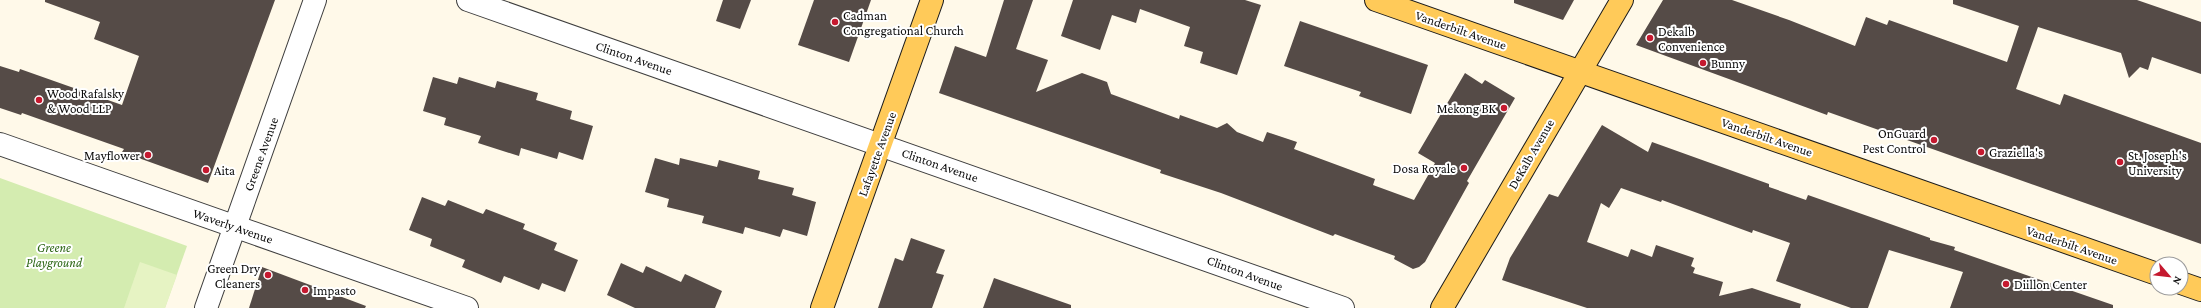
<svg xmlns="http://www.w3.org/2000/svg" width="2201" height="308" font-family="'Crimson Pro',serif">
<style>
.green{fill:#d4ecb0}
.pitch{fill:#e6f3c3}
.building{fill:#554b47}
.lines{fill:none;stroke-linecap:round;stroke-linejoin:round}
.minor-casing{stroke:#3e3e3e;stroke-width:24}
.major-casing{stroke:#1c1c1c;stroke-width:24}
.minor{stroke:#fff;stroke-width:22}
.major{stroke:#ffca59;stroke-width:22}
.poi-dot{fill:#c5192f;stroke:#fff;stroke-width:1.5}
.labels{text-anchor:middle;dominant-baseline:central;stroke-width:4;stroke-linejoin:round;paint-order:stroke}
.poi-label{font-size:13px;fill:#0b0b0b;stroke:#fff;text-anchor:start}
.street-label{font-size:13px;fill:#0b0b0b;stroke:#fff}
.park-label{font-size:13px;font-style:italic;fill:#2e6717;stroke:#fff}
</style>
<rect width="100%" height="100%" fill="#fff9e9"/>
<!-- green -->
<path class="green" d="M0,178L187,246L165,308H0Z"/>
<!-- pitch -->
<path class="pitch" d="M140,262L177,275L165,308H124Z"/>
<!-- building -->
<g class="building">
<path d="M45,0H275L208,183L122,152L124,149L22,113L21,115L0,108V66L19,72L20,69L122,105L139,56L94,39L100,22L45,2Z"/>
<path d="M723,0H751L740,29L716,21Z"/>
<path d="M814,0H871L849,62L798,45Z"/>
<path d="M1004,0H1033L1016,49L1048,60L1036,92L1082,73L1107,82L1111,94L1179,119L1180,115L1217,128L1227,123L1237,132L1263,142L1267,132L1297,142L1294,149L1375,179L1373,185L1414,200L1435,163L1418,153L1465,73L1482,84L1485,80L1515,98L1467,181L1469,183L1425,262L1419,267L1413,269L1394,259L1395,256L1335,234L1333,236L1221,193L1160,173L1161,170L939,93L955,46L986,57Z"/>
<path d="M1073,0H1245L1261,5L1237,75L1200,63L1203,52L1184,46L1190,27L1140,9L1136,23L1112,15L1100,50L1061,36Z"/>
<path d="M1514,0H1574L1563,20L1514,3Z"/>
<path d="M1663,0H1732L1789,20L1855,46L1866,17L1887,25L1889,20L2007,62L2019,26L1953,4V0H2137L2201,22V74L2152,57L2148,70L2140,67L2129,78L2121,53L2038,27L2016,89L2060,105L2064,94L2201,143V244L1828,112L1827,115L1636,45Z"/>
<path d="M1300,21L1428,65L1411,114L1359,96L1361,92L1284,66Z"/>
<path d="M433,77L457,84L459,77L495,88L497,81L538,93L536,100L572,111L570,119L593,126L583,160L559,152L557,159L521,148L519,156L478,143L481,136L444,125L446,118L423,111Z"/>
<path d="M1602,125L1648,152L1652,142L1769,184V187L1806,200L1808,195L1930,238V240L1955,247L1954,250L2113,305V308H1950L1963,272L1889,250L1868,308H1851L1776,281L1790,243L1753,230L1752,233L1662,200L1661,202L1621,188L1609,208L1601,203L1587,242L1628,257L1631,249L1652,257L1656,245L1694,258L1691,266L1695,268L1693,273L1723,282L1719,296L1752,288L1801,304L1800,308H1587L1502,280L1510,258L1549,194L1558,197Z"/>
<path d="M655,158L679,165L680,158L717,167L719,160L760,171L758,179L794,188L792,195L816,202L807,236L783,229L780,237L745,227L743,234L702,223L704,216L667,207L669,199L645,192Z"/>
<path d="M422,197L445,206L448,200L483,214L486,209L525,224L523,229L557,243L554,250L578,260L565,292L542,283L539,290L504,276L501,283L462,267L465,260L430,246L432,239L409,230Z"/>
<path d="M911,238L945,250L936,273L944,275L932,308H878L895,258L903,261Z"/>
<path d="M621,263L643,273L646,266L681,282L685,274L722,291L715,308H635L607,295Z"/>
<path d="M262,267L366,306L365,308H249Z"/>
<path d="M994,278L1071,305V308H983Z"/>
</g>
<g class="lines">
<defs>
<g id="minor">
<path d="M468,0L1343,308"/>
<path d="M0,144L467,308"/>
<path d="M206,308L315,0"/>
</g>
<g id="major">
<path d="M1376,0L2157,274"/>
<path d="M2181,283L2201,290"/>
<path d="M822,308L932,0"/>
<path d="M1442,308L1622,0"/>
</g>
</defs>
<!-- minor casing -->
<use href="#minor" class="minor-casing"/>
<!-- major casing -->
<use href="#major" class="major-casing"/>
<!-- minor -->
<use href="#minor" class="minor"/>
<!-- major -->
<use href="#major" class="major"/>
</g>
<!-- markers -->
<g class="poi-dot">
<circle cx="835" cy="22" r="4"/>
<circle cx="1650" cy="38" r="4"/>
<circle cx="1703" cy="63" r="4"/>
<circle cx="39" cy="100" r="4"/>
<circle cx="1504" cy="108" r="4"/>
<circle cx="1934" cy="140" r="4"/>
<circle cx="1981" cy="152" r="4"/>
<circle cx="148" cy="155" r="4"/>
<circle cx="2120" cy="162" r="4"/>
<circle cx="1464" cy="168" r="4"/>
<circle cx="206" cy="170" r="4"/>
<circle cx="268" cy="275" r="4"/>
<circle cx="2006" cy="284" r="4"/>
<circle cx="305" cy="290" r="4"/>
</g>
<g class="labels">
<!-- poi labels -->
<g class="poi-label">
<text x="843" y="15">Cadman<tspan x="843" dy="15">Congregational Church</tspan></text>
<text x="1658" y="31">Dekalb<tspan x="1658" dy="15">Convenience</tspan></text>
<text x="1711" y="63">Bunny</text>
<text x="47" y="93">Wood Rafalsky<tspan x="47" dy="15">&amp; Wood LLP</tspan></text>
<text x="1496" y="108" text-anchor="end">Mekong BK</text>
<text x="1926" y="133" text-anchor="end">OnGuard<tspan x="1926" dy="15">Pest Control</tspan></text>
<text x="1989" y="152">Graziella's</text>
<text x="140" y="155" text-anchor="end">Mayflower</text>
<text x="2128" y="155">St. Joseph's<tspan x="2128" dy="15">University</tspan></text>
<text x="1456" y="168" text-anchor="end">Dosa Royale</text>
<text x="214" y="170">Aita</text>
<text x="260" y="268" text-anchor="end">Green Dry<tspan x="260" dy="15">Cleaners</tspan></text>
<text x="2014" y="284">Diillon Center</text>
<text x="313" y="290">Impasto</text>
</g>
<!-- street labels -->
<g class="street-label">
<text transform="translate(1461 30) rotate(19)">Vanderbilt Avenue</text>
<text transform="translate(634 58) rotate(19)">Clinton Avenue</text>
<text transform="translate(1767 137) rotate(19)">Vanderbilt Avenue</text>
<text transform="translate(261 154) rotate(-70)">Greene Avenue</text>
<text transform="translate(877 154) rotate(-70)">Lafayette Avenue</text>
<text transform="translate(1531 154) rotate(-60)">DeKalb Avenue</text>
<text transform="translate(940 165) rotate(19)">Clinton Avenue</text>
<text transform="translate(233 226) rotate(19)">Waverly Avenue</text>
<text transform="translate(2072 245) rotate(19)">Vanderbilt Avenue</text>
<text transform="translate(1245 273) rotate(20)">Clinton Avenue</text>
</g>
<!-- park labels -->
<g class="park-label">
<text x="54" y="247">Greene<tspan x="54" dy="15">Playground</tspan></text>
</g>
</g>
<!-- north arrow -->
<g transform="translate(2169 276) rotate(118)"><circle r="19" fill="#ffffff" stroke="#9d9d9d"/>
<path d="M0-3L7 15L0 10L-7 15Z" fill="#c5192f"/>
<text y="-6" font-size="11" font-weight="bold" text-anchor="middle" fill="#0b0b0b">N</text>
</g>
</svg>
